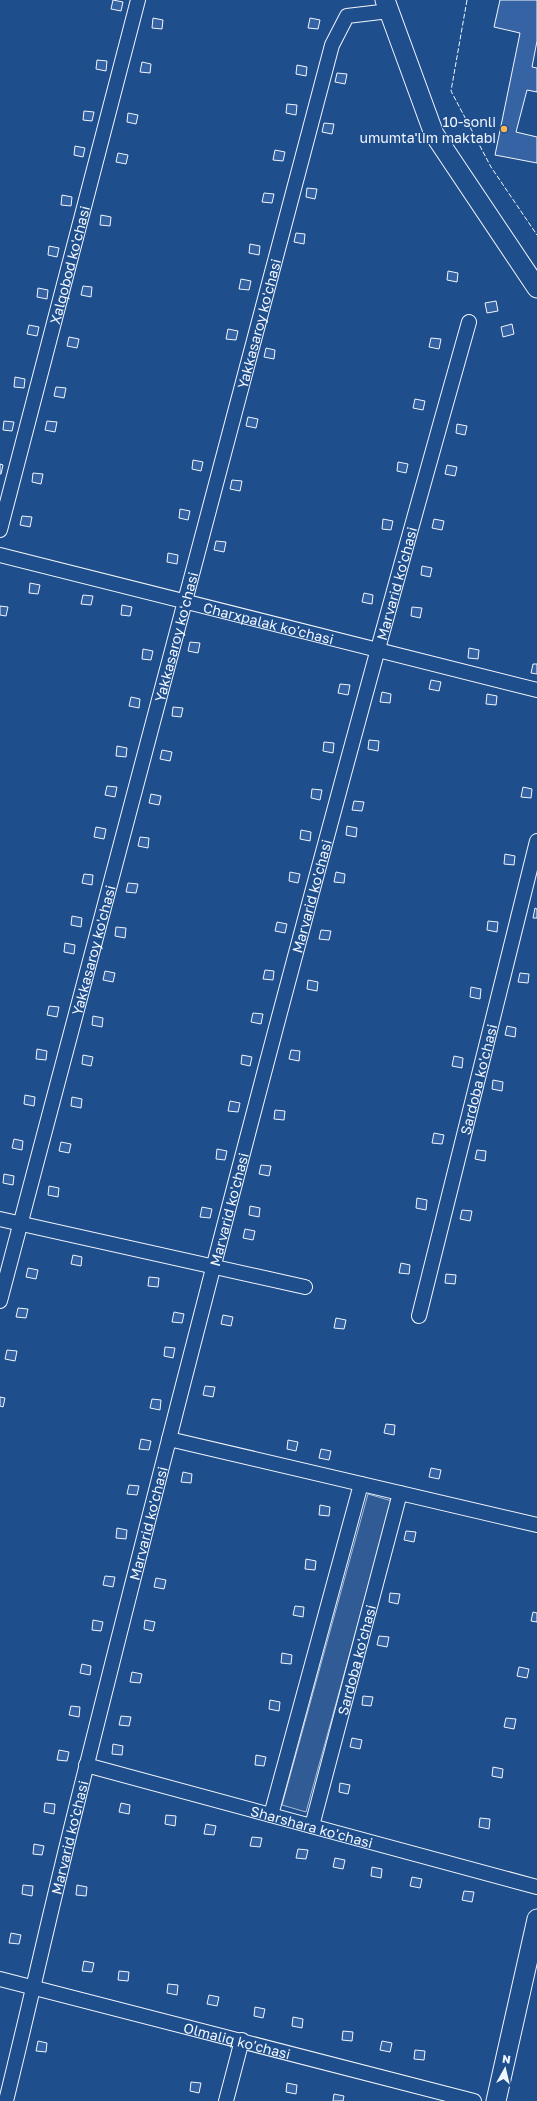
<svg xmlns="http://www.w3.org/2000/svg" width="537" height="2101" font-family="'Golos Text',sans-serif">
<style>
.green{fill:#305b95;stroke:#a8bbd7}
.building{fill:#3563a3;stroke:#f2f6ff}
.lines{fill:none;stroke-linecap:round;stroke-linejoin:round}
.street-casing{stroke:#f2f6ff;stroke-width:16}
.secondary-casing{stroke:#f2f6ff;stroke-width:21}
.street{stroke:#1f4e8c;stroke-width:14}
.secondary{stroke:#1f4e8c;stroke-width:19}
.fence{stroke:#f2f6ff;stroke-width:1;stroke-dasharray:5 2;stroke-linecap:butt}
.poi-dot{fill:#ffb74d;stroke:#1f4e8c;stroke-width:1.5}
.labels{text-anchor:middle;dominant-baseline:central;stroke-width:3;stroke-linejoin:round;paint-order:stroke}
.poi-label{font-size:14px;fill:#f2f6ff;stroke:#1f4e8c;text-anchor:end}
.street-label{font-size:14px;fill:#f2f6ff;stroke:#1f4e8c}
</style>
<rect width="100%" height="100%" fill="#1f4e8c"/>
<!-- green -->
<path class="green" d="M368,1494L392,1501L306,1812L282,1805Z"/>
<!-- building -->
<g class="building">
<path d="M113,0L123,2L121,11L111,9Z"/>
<path d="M500,0H537V41L532,67L537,68V92L527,90L516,132L537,137V163L495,155L520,33L494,27Z"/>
<path d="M153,18L163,20L162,29L152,28Z"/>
<path d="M310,18L320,20L318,29L308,28Z"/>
<path d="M97,60L107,61L106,71L96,69Z"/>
<path d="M142,62L151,64L150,73L140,72Z"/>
<path d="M297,65L307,67L306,76L296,74Z"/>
<path d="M337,73L347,74L345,84L335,82Z"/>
<path d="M287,104L297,105L296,115L286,113Z"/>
<path d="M84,111L94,112L92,121L83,120Z"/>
<path d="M128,113L138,115L136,124L127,122Z"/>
<path d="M324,123L334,124L332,134L322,132Z"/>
<path d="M75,146L85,148L83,157L74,155Z"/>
<path d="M275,150L285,152L283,161L273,160Z"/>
<path d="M118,153L128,155L126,164L116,162Z"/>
<path d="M307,188L317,189L315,199L306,197Z"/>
<path d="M264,193L274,194L272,203L262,202Z"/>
<path d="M62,195L72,197L71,206L61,205Z"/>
<path d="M101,215L111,217L110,226L100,225Z"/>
<path d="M296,233L305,234L304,244L294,242Z"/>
<path d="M250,244L260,246L259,255L249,253Z"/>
<path d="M49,246L59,248L57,257L48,255Z"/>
<path d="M448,271L458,273L457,282L447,280Z"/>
<path d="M241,279L251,281L249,290L239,289Z"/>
<path d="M83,286L92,287L91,297L81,295Z"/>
<path d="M38,288L48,290L47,299L37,297Z"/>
<path d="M496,301L498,311L487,313L485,303Z"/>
<path d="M512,324L514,334L503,337L501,327Z"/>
<path d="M29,325L39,327L37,336L27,334Z"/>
<path d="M228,329L238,331L236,340L226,339Z"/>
<path d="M69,337L79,339L77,348L67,346Z"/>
<path d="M431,338L441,339L439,349L429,347Z"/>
<path d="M266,348L275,350L274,359L264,357Z"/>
<path d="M15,377L25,379L24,388L14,387Z"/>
<path d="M56,387L66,388L64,398L54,396Z"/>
<path d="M415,399L425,401L423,410L413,408Z"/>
<path d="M248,417L258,419L256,428L246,426Z"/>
<path d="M4,421L14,422L12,431L3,430Z"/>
<path d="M47,421L57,422L55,432L45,430Z"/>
<path d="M457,424L467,426L465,435L456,433Z"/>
<path d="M193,460L203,462L201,471L192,469Z"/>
<path d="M398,462L408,464L406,473L397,471Z"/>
<path d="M0,464L3,465L1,474H0Z"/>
<path d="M447,465L457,467L455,476L445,474Z"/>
<path d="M33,473L43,474L41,484L32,482Z"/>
<path d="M232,480L242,481L240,491L230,489Z"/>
<path d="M180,509L190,511L188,520L179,518Z"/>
<path d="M22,516L32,517L30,527L20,525Z"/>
<path d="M383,519L393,521L391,530L382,529Z"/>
<path d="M434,519L444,521L442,530L432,528Z"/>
<path d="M216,541L226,542L224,552L214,550Z"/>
<path d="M168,553L178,555L177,564L167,562Z"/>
<path d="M422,566L432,568L430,577L421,575Z"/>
<path d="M30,583L40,585L38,594L29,593Z"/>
<path d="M364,593L373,595L372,604L362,602Z"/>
<path d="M83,595L93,596L91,605L81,604Z"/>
<path d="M122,605L132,607L130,616L121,615Z"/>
<path d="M0,606L8,607L6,616L0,615Z"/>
<path d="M412,607L422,608L420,618L411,616Z"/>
<path d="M190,642L200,643L198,653L188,651Z"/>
<path d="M469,648L479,650L478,659L468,658Z"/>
<path d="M143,649L153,651L151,660L142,659Z"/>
<path d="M533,664H537V674L531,673Z"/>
<path d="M431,680L441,682L439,691L429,689Z"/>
<path d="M340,684L350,685L348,695L338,693Z"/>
<path d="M382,692L391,694L390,703L380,702Z"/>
<path d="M487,694L497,696L496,705L486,704Z"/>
<path d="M131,697L140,699L139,708L129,706Z"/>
<path d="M173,707L183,708L181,717L172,716Z"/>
<path d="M369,740L379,741L378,751L368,749Z"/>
<path d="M324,742L334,743L333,753L323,751Z"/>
<path d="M117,746L127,748L126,757L116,756Z"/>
<path d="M162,750L172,752L170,761L160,759Z"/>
<path d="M107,786L117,787L115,797L105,795Z"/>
<path d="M523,787L532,789L531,798L521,797Z"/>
<path d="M312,789L322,790L320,800L311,798Z"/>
<path d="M151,794L161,796L159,805L149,803Z"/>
<path d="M354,801L364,802L362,811L352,810Z"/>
<path d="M347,826L357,828L356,837L346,835Z"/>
<path d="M96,827L106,829L104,839L94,837Z"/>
<path d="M301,830L311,832L310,841L300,839Z"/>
<path d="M140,837L149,838L148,848L138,846Z"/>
<path d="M505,854L515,856L514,865L504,864Z"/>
<path d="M290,872L300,874L298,883L289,881Z"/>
<path d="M336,872L345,874L344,883L334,882Z"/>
<path d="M84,874L93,875L92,885L82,883Z"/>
<path d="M128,883L138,884L136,893L126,892Z"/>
<path d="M535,908L537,909V918H533Z"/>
<path d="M72,916L82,918L81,927L71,925Z"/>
<path d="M488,921L498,922L497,932L487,930Z"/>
<path d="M277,922L287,924L285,933L275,931Z"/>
<path d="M116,927L126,928L125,938L115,936Z"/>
<path d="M321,930L331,931L329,940L319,939Z"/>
<path d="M65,943L75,945L74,954L64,952Z"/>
<path d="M265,970L274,971L273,980L263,979Z"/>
<path d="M105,971L115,973L113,982L103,980Z"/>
<path d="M520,973L529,974L528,983L518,982Z"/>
<path d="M308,980L318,982L317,991L307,989Z"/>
<path d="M471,987L481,989L480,999L470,997Z"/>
<path d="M49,1006L59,1007L57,1017L47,1015Z"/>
<path d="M253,1013L263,1014L261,1024L251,1022Z"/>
<path d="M93,1016L103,1018L102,1027L92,1025Z"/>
<path d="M507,1026L516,1028L515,1037L505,1035Z"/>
<path d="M37,1049L47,1051L46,1060L36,1059Z"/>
<path d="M291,1050L300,1051L299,1061L289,1059Z"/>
<path d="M83,1055L93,1057L91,1066L82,1064Z"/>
<path d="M242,1055L252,1057L250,1066L241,1064Z"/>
<path d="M454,1056L463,1058L462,1068L452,1066Z"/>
<path d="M493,1080L503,1082L502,1091L492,1089Z"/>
<path d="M25,1095L35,1097L34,1106L24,1104Z"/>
<path d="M72,1097L82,1099L81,1108L71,1106Z"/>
<path d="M230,1101L240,1103L238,1112L228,1111Z"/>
<path d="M275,1110L285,1111L284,1120L274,1119Z"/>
<path d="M434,1133L444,1135L442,1144L432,1143Z"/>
<path d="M14,1139L23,1141L22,1150L12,1148Z"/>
<path d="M61,1142L71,1144L69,1153L59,1151Z"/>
<path d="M217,1149L227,1151L225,1160L216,1159Z"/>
<path d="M477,1150L486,1151L485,1161L475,1159Z"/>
<path d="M261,1165L271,1166L269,1176L259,1174Z"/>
<path d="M4,1174L14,1176L13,1185L3,1183Z"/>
<path d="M49,1186L59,1188L58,1197L48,1195Z"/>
<path d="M417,1198L427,1200L426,1210L416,1208Z"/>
<path d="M250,1206L260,1208L259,1217L249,1215Z"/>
<path d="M202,1207L212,1209L210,1218L200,1217Z"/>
<path d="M462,1210L472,1211L470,1221L460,1219Z"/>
<path d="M245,1229L255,1231L253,1240L243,1238Z"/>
<path d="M73,1255L82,1257L81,1266L71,1264Z"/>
<path d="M401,1263L410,1265L409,1274L399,1273Z"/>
<path d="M28,1268L38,1270L36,1279L26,1277Z"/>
<path d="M446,1274L456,1275L455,1284L445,1283Z"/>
<path d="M149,1277L159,1278L158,1287L148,1286Z"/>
<path d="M18,1308L28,1309L26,1318L16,1317Z"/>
<path d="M174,1312L184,1314L182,1323L172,1322Z"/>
<path d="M223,1315L233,1317L231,1326L221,1324Z"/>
<path d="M336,1318L346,1320L344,1329L334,1328Z"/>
<path d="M165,1347L175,1348L173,1358L164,1356Z"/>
<path d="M7,1350L17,1351L15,1361L5,1359Z"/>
<path d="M205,1386L215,1387L213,1397L203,1395Z"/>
<path d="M0,1397L5,1398L3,1407L0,1406Z"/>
<path d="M152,1399L161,1400L160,1410L150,1408Z"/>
<path d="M386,1424L395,1425L394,1435L384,1433Z"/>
<path d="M141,1439L151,1441L149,1450L139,1449Z"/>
<path d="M288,1440L298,1442L296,1451L287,1449Z"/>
<path d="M321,1449L331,1451L329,1460L319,1458Z"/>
<path d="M431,1468L441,1470L439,1479L429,1477Z"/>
<path d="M183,1472L192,1474L191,1483L181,1482Z"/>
<path d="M129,1485L139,1486L137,1495L127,1494Z"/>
<path d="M320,1505L330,1507L329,1516L319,1515Z"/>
<path d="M117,1528L127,1530L126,1539L116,1538Z"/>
<path d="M406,1531L416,1532L414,1542L404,1540Z"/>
<path d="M306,1559L316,1561L315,1570L305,1569Z"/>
<path d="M105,1576L115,1577L113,1587L103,1585Z"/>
<path d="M156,1578L166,1580L164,1589L154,1587Z"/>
<path d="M390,1593L400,1594L398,1604L389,1602Z"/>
<path d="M295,1606L304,1607L303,1617L293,1615Z"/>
<path d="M533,1612L537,1613V1622L531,1621Z"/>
<path d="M93,1620L103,1622L101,1631L92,1630Z"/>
<path d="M145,1620L155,1622L153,1631L144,1629Z"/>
<path d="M379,1636L389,1637L387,1647L377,1645Z"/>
<path d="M282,1653L292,1655L291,1664L281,1663Z"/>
<path d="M82,1664L91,1666L90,1675L80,1673Z"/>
<path d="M519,1667L529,1669L527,1678L517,1676Z"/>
<path d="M132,1672L142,1674L140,1683L130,1682Z"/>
<path d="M363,1696L373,1697L371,1706L362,1705Z"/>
<path d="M270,1700L280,1702L279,1711L269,1709Z"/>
<path d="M71,1706L80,1707L79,1717L69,1715Z"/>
<path d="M121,1716L131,1717L129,1726L119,1725Z"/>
<path d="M506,1718L516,1719L514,1729L504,1727Z"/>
<path d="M352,1738L362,1740L360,1749L350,1747Z"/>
<path d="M113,1744L123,1746L122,1755L112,1754Z"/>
<path d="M59,1750L69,1752L67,1761L57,1760Z"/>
<path d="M256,1755L266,1757L264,1766L255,1765Z"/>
<path d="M493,1767L503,1769L502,1778L492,1776Z"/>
<path d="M340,1783L350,1785L348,1794L339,1792Z"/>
<path d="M45,1803L55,1804L54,1814L44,1812Z"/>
<path d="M121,1803L130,1805L129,1814L119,1812Z"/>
<path d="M166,1815L176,1816L175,1826L165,1824Z"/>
<path d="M480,1818L490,1819L489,1829L479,1827Z"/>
<path d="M206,1824L216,1826L214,1835L204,1834Z"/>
<path d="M252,1837L262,1838L260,1847L250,1846Z"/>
<path d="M34,1844L44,1846L42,1855L33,1854Z"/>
<path d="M298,1849L308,1850L306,1859L296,1858Z"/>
<path d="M335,1858L345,1860L343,1869L333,1867Z"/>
<path d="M372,1867L382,1869L381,1878L371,1876Z"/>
<path d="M412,1877L422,1879L420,1888L410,1886Z"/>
<path d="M23,1885L33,1886L32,1896L22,1894Z"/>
<path d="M77,1885L87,1887L86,1896L76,1895Z"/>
<path d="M464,1891L474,1892L472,1902L462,1900Z"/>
<path d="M11,1933L21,1935L19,1944L9,1943Z"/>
<path d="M84,1961L94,1963L92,1972L82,1971Z"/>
<path d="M119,1971L129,1972L128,1981L118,1980Z"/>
<path d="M168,1984L178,1985L177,1995L167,1993Z"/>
<path d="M209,1995L219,1997L217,2006L207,2004Z"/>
<path d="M255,2007L265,2009L263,2018L254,2016Z"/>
<path d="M293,2017L303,2019L302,2028L292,2026Z"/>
<path d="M343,2031L353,2032L352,2041L342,2040Z"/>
<path d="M38,2041L47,2043L46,2052L36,2051Z"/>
<path d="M382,2041L392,2043L390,2052L380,2050Z"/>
<path d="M415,2050L425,2051L424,2060L414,2059Z"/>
<path d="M191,2082L201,2083L199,2093L190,2091Z"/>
<path d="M287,2083L297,2085L296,2094L286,2092Z"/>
<path d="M334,2094L344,2096L343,2101H333Z"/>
</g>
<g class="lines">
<defs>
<g id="street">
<path id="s1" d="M0,530L138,0"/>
<path id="s2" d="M0,555L537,690"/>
<path d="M0,1219L305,1287"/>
<path id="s3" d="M0,1301L332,45L347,16L389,11"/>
<path id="s4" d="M419,1316L537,841"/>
<path d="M169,1439L537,1525"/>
<path id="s5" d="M86,1765L537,1887"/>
<path d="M271,1815L361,1484"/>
<path id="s6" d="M312,1826L400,1493"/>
<path id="s7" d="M0,1979L474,2101"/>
<path id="s8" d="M6,2101C34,1987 59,1873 88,1760C208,1279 334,799 469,322"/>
<path d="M226,2101L242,2040"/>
</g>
<g id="secondary">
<path d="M385,0L434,134L537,288"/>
<path d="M496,2101L537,1919"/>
</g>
</defs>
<!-- street casing -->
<use href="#street" class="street-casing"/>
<!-- secondary casing -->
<use href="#secondary" class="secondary-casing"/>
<!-- street -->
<use href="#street" class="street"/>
<!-- secondary -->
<use href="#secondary" class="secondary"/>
<!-- fence -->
<path class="fence" d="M467,0L451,91L491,167L537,235"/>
</g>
<!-- markers -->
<circle class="poi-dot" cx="504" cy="129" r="4"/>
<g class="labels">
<!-- poi labels -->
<g class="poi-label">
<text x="496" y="121">10-sonli<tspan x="496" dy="16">umumta'lim maktabi</tspan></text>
</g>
<!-- street labels -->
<g class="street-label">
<text stroke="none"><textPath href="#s1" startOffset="274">Xalqobod ko'chasi</textPath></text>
<text stroke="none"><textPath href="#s3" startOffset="1011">Yakkasaroy ko'chasi</textPath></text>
<text stroke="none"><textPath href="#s8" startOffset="1567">Marvarid ko'chasi</textPath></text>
<text stroke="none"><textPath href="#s2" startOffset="277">Charxpalak ko'chasi</textPath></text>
<text stroke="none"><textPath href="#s3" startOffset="687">Yakkasaroy ko'chasi</textPath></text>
<text stroke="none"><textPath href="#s8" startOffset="1243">Marvarid ko'chasi</textPath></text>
<text stroke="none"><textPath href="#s3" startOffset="363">Yakkasaroy ko'chasi</textPath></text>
<text stroke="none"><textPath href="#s4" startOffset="244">Sardoba ko'chasi</textPath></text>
<text stroke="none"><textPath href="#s8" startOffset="919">Marvarid ko'chasi</textPath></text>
<text stroke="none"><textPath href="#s8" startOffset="595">Marvarid ko'chasi</textPath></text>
<text stroke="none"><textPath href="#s6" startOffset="172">Sardoba ko'chasi</textPath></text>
<text stroke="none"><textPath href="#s5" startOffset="234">Sharshara ko'chasi</textPath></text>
<text stroke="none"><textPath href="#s8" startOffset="271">Marvarid ko'chasi</textPath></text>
<text stroke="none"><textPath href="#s7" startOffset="245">Olmaliq ko'chasi</textPath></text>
</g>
</g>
<!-- north arrow -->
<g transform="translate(505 2069) rotate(8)" stroke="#1f4e8c" stroke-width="3" paint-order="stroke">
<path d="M0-3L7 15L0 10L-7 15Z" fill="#f2f6ff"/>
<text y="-6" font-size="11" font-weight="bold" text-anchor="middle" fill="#f2f6ff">N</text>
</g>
</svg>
